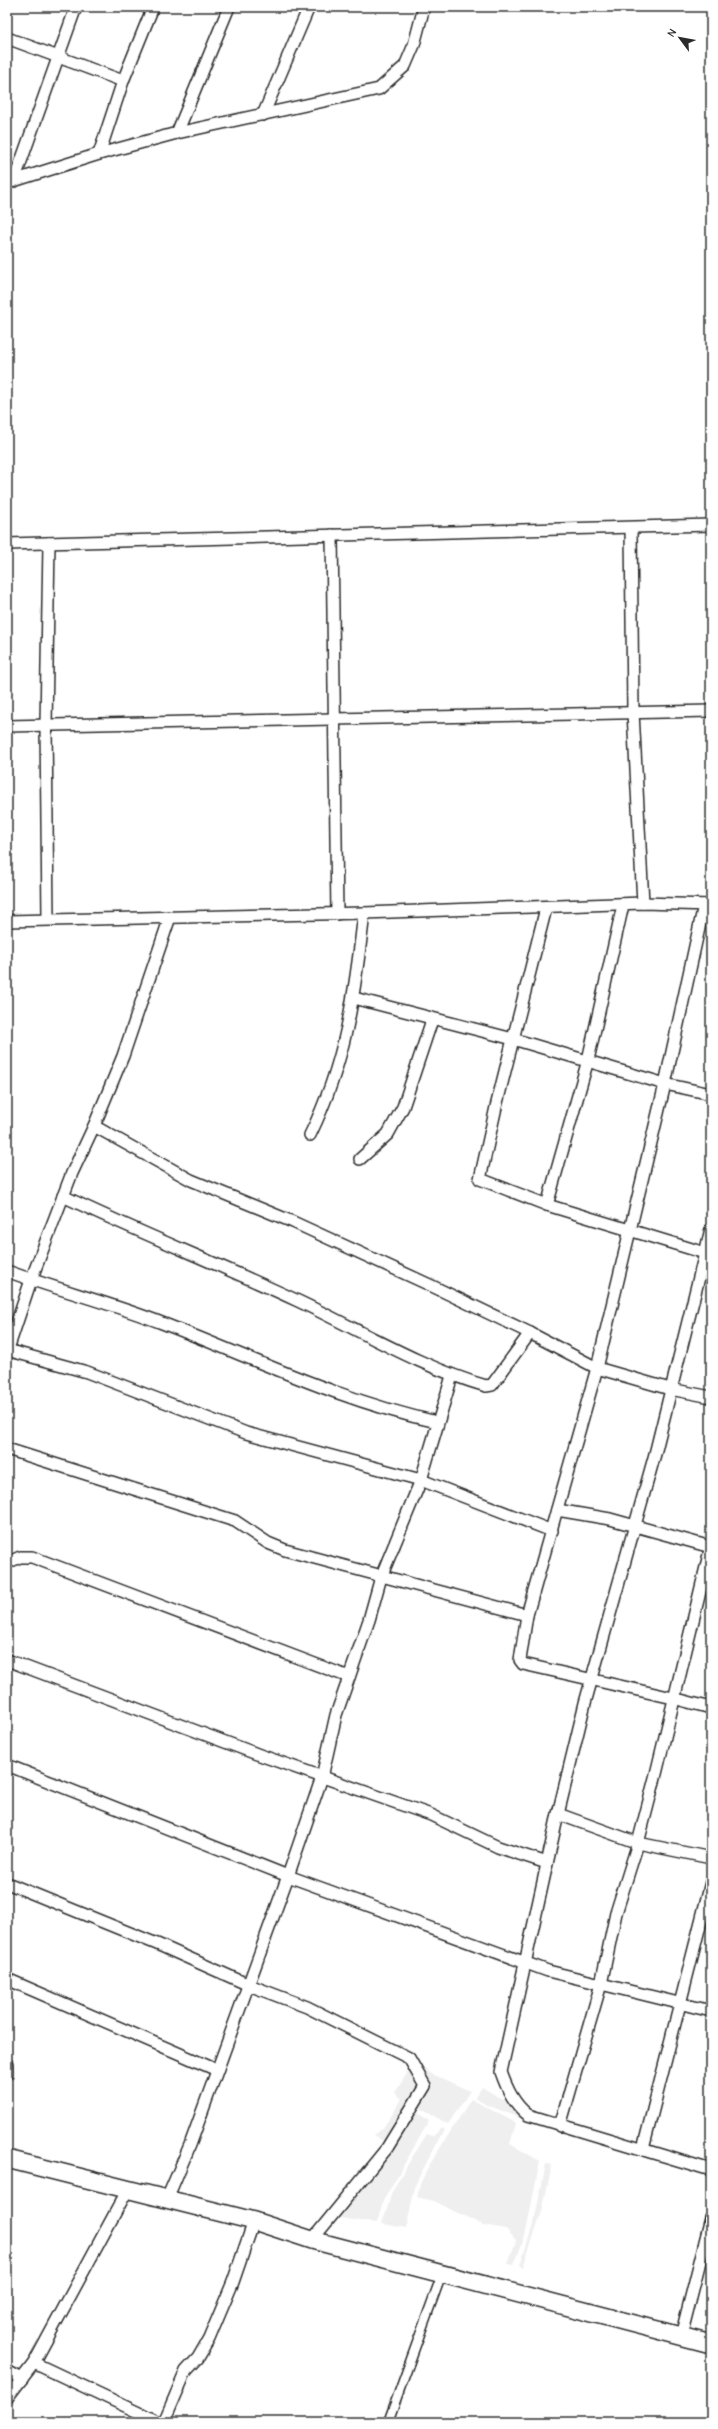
<svg xmlns="http://www.w3.org/2000/svg" width="718" height="2429" font-family="'Comic Neue',sans-serif">
<style>
.built{fill:#efefef}
.lines{fill:none;stroke-linecap:round;stroke-linejoin:round}
.pedestrian-casing{stroke:#2b2b2b;stroke-width:11}
.minor-casing{stroke:#2b2b2b;stroke-width:14}
.primary-casing{stroke:#2b2b2b;stroke-width:20}
.pedestrian{stroke:#fff;stroke-width:8}
.minor{stroke:#fff;stroke-width:11}
.primary{stroke:#fff;stroke-width:17}
</style>
<rect width="100%" height="100%" fill="#fff"/>
<filter id="ink" filterUnits="userSpaceOnUse"><feTurbulence type="fractalNoise" baseFrequency=".025" numOctaves="2"/><feDisplacementMap in="SourceGraphic" scale="8" xChannelSelector="R" yChannelSelector="G"/><feConvolveMatrix kernelMatrix="1 2 1 2 8 2 1 2 1" color-interpolation-filters="sRGB"/></filter>
<g filter="url(#ink)">
<!-- built -->
<g class="built">
<path d="M410,2068L422,2086L387,2143L373,2135L383,2128L402,2099L395,2093Z"/>
<path d="M426,2069L430,2073L470,2091L448,2124L418,2107L430,2086L429,2081L421,2074Z"/>
<path d="M482,2087L498,2097L514,2103L513,2109L523,2114L552,2124L549,2128L524,2120L485,2104L475,2098Z"/>
<path d="M471,2099L516,2123L510,2144L540,2161L525,2236L514,2265L508,2264L516,2240L506,2229L483,2225L433,2201L417,2197L420,2184L430,2164Z"/>
<path d="M414,2110L429,2121L383,2201L377,2223L339,2218L385,2156Z"/>
<path d="M441,2127L444,2129L416,2183L406,2228L382,2224L392,2192L403,2172L427,2134L433,2136Z"/>
<path d="M546,2164L552,2165L542,2212L523,2267L520,2265L534,2222Z"/>
</g>
<g class="lines">
<defs>
<path id="pedestrian" d="M388,2422L442,2274"/>
<g id="minor">
<path d="M7,38L123,81"/>
<path d="M263,115L309,7"/>
<path d="M177,133L229,7"/>
<path d="M99,154L123,81L153,7"/>
<path d="M14,181L76,7"/>
<path d="M7,183L99,154L177,133L379,89L405,66L414,45L424,7"/>
<path d="M631,528L633,712L643,903"/>
<path d="M332,535L337,914"/>
<path d="M7,544L711,525"/>
<path d="M7,726L711,711"/>
<path d="M546,908L496,1107L480,1179L547,1205L705,1253L711,1249"/>
<path d="M48,919L46,725L49,543"/>
<path d="M7,921L364,913L643,903L710,905"/>
<path d="M354,998L513,1039L665,1084L711,1094"/>
<path d="M94,1126L191,1180L293,1222L432,1286L530,1333L597,1368L670,1389L711,1397"/>
<path d="M310,1135C346,1062 355,993 364,913"/>
<path d="M360,1159L388,1134L403,1107L432,1020"/>
<path d="M63,1196C140,1233 221,1265 298,1301C360,1330 420,1367 486,1386L492,1385L530,1333"/>
<path d="M547,1205L588,1060L623,905"/>
<path d="M711,1229L655,1454L585,1703L558,1814L501,2072C507,2089 514,2104 528,2115L711,2170"/>
<path d="M7,1271C58,1290 111,1303 162,1323C253,1358 341,1401 437,1422"/>
<path d="M7,1350L87,1372L246,1433L421,1480L552,1531"/>
<path d="M7,1352L31,1280L72,1173L94,1126L123,1056L170,917"/>
<path d="M7,1449L235,1521L268,1543L285,1550L527,1615L597,1368L665,1084L704,905"/>
<path d="M557,1510L610,1519L711,1547"/>
<path d="M7,1563L20,1557H32L349,1677"/>
<path d="M527,1615L520,1660L523,1664L673,1698L711,1708"/>
<path d="M7,1660L257,1754L431,1815L498,1847L547,1863"/>
<path d="M7,1765L288,1876L548,1971L711,2011"/>
<path d="M558,1814L638,1843L711,1858"/>
<path d="M7,1883L157,1944L249,1985L307,2007L409,2058L425,2086L387,2148L312,2240"/>
<path d="M7,1979L217,2070"/>
<path d="M7,2064V2074"/>
<path d="M560,2126L601,1984L616,1913L638,1843L656,1774L711,1546"/>
<path d="M643,2149L711,1882"/>
<path d="M166,2201L190,2145L288,1876L322,1777L336,1715L369,1620L381,1577L421,1480L452,1376"/>
<path d="M681,2336L711,2218"/>
<path d="M34,2363L159,2422"/>
<path d="M7,2371L22,2379"/>
<path d="M7,2398L34,2363L127,2191"/>
<path d="M164,2422L186,2371L198,2358L209,2339L233,2282L254,2221"/>
</g>
<path id="primary" d="M7,2159L254,2221L312,2240L711,2344"/>
</defs>
<!-- pedestrian casing -->
<use href="#pedestrian" class="pedestrian-casing"/>
<!-- minor casing -->
<use href="#minor" class="minor-casing"/>
<!-- primary casing -->
<use href="#primary" class="primary-casing"/>
<!-- pedestrian -->
<use href="#pedestrian" class="pedestrian"/>
<!-- minor -->
<use href="#minor" class="minor"/>
<!-- primary -->
<use href="#primary" class="primary"/>
</g>
</g>
<!-- margin -->
<rect width="718" height="2429" fill="none" stroke="#fff" stroke-width="24"/>
<rect x="12" y="12" width="694" height="2405" fill="none" stroke="#2b2b2b" stroke-width="1.5" filter="url(#ink)"/>
<!-- north arrow -->
<g transform="translate(680 38) rotate(302)" stroke="#ffffff" stroke-width="3" paint-order="stroke">
<path d="M0-3L7 15L0 10L-7 15Z" fill="#2b2b2b"/>
<text y="-6" font-size="11" font-weight="bold" text-anchor="middle" fill="#2b2b2b">N</text>
</g>
</svg>
